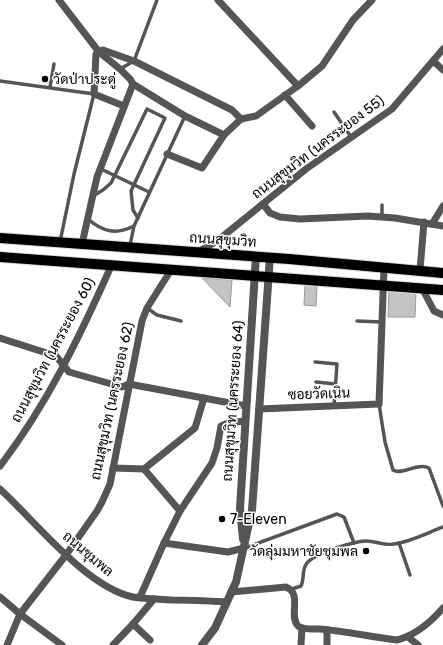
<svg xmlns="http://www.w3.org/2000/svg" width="443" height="645" font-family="Rubik,Sarabun,sans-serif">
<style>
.building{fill:#c4c4c4;stroke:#999}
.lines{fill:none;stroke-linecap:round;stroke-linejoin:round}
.primary-casing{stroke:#dbdbdb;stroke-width:12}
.service{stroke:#555;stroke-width:3.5}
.minor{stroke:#555;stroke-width:7}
.tertiary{stroke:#555;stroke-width:8}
.primary{stroke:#000;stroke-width:10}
.poi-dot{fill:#000;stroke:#fff;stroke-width:1.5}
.labels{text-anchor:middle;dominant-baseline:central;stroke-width:3;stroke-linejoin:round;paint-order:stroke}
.poi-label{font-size:14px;fill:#000;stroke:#fff;text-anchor:start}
.street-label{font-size:14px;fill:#000;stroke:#fff}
</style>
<rect width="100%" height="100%" fill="#fff"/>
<!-- building -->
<g class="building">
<path d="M202,278L232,280L230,307Z"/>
<path d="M305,285L317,286L316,306L304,305Z"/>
<path d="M389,290L416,291L415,317H388Z"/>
</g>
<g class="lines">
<defs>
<g id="primary">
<path d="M0,238L289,259L443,273"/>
<path d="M0,257L443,290"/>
</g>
</defs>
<!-- primary casing -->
<use href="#primary" class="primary-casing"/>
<!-- service -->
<g class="service">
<path d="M120,69L134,61L157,0"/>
<path d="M0,81L94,94L74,174L60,242"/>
<path d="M50,87L54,64"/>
<path d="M334,112L351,137"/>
<path d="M101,169L149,192"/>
<path d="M93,196L103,190L111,183L147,109L165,118L131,191L133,210L138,218"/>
<path d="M382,217V205"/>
<path d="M88,219C103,232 116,235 134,226"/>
<path d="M130,245L134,226L185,116"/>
<path d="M147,308L157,315L181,321"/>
<path d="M357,321L382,322"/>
<path d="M315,362L337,364L334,406"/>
<path d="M316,382L335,384"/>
<path d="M379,404L385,442L393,470C402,476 417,462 429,468L443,506"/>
<path d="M399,543L410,575"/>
<path d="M245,548L337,514L344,517L354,543"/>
<path d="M292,589L301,586C305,578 301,571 307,563C314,554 354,541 366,541C376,541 384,546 394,544C410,542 427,533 443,527"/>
</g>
<!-- minor -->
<g class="minor">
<path d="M59,0L99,52L120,69L130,79L133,84L185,116L224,135"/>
<path d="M218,0L298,86"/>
<path d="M99,52L103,50L134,61L232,110L241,119"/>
<path d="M99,52L96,54L94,94L124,106"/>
<path d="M433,61L443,70"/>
<path d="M285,95L312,126"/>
<path d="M167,154L202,168L224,135L241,119L256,116L298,86L322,66L353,20L372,0"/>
<path d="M263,204L270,213L280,217L300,219L368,216L395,218L443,226"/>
<path d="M432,224L443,206"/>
<path d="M82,244L97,177L133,84"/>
<path d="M196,253L217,241L306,169L392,109L443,49"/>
<path d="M420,270L424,222"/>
<path d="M422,288L434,311L443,315"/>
<path d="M0,338L56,356L69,372L122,387L129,384L246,406"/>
<path d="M259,409L379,404L384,268"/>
<path d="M0,466C47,405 81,334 112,264"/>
<path d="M113,468L144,469L195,428L204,398"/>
<path d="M144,469L180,511"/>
<path d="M0,489C36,522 86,587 133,597C146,599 160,599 172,600C191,600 209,601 227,602"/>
<path d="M164,543L228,552L244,548"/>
<path d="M231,592L286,587C303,594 288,615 298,626C303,630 313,629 319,629C345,631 371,637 397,640C416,635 430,623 443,608"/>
<path d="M0,597L20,614L62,645"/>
<path d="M140,597L164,543L180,511L212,463L217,448L221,426L228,423L245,421"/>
<path d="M133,624L150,640"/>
<path d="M408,637L418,645"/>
<path d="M7,645L20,614L66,555L97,511L102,502L110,484L142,321L147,308L171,270"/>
<path d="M113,645L133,624L154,599"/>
<path d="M301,645L302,628"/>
<path d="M327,645V630"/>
</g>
<!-- tertiary -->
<g class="tertiary">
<path d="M243,539L240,508L256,256"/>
<path d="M202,645L215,628L236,582L252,510L270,257"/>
</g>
<!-- primary -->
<use href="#primary" class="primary"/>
</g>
<!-- markers -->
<g class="poi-dot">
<circle cx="45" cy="79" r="4"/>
<circle cx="222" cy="519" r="4"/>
<circle cx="366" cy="551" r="4"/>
</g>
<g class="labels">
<!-- poi labels -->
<g class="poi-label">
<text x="53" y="79">วัดป่าประดู่</text>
<text x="230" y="519">7-Eleven</text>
<text x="358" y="551" text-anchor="end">วัดลุ่มมหาชัยชุมพล</text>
</g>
<!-- street labels -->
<g class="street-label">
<text transform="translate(318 147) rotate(-37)">ถนนสุขุมวิท (นครระยอง 55)</text>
<text transform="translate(223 240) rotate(4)">ถนนสุขุมวิท</text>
<text transform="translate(53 350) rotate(-62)">ถนนสุขุมวิท (นครระยอง 60)</text>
<text transform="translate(319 394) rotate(-2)">ซอยวัดเนิน</text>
<text transform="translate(112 401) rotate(-78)">ถนนสุขุมวิท (นครระยอง 62)</text>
<text transform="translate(233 401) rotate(-86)">ถนนสุขุมวิท (นครระยอง 64)</text>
<text transform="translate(88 554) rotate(40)">ถนนชุมพล</text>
</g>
</g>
</svg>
